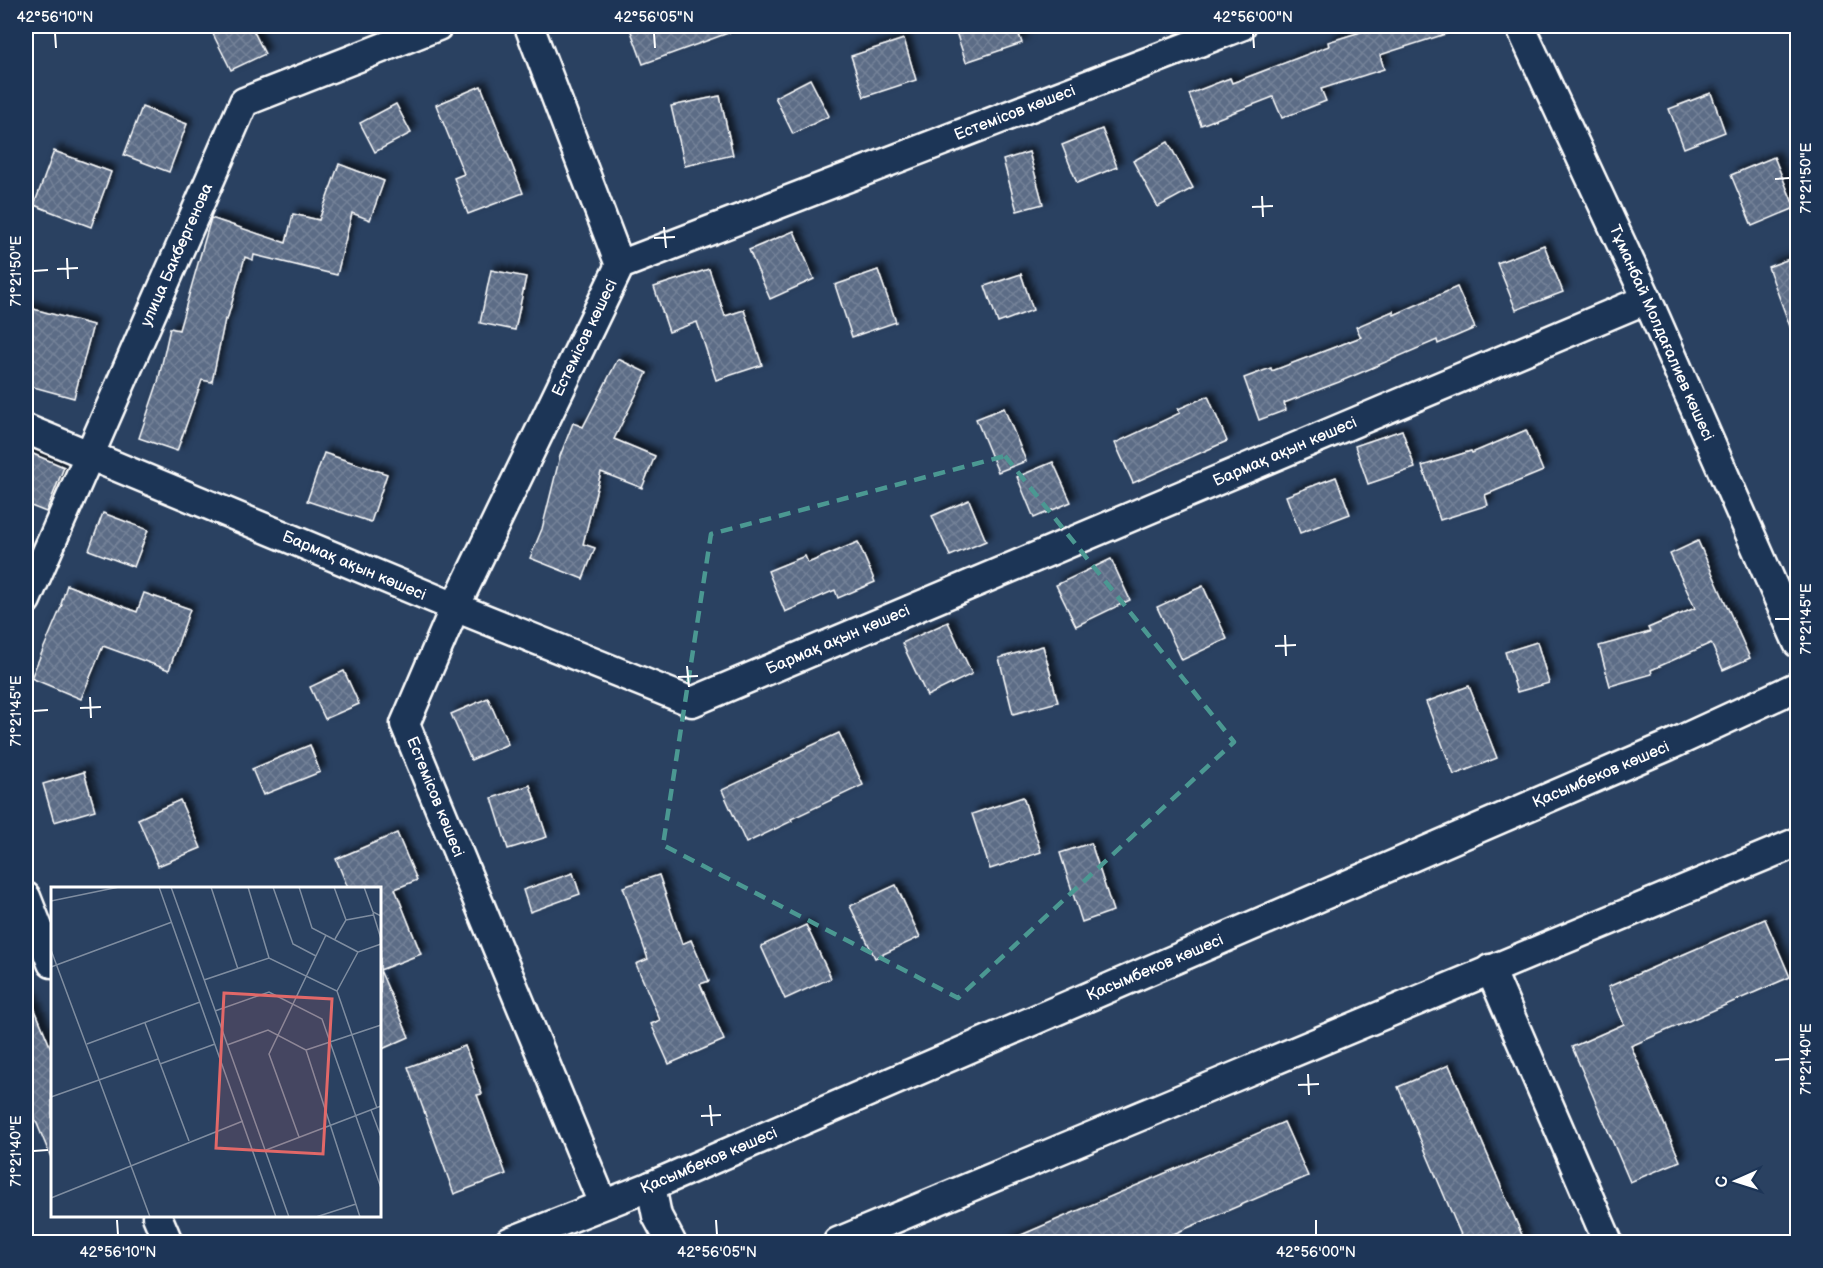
<svg xmlns="http://www.w3.org/2000/svg" width="1823" height="1268" font-family="'Balsamiq Sans',sans-serif">
<style>
.building{fill:url(#building-cross-hatch);stroke:#fff;stroke-width:1.5;filter:url(#shadow)}
.lines{fill:none;stroke-linecap:round;stroke-linejoin:round}
.minor-casing{stroke:#fff;stroke-width:33}
.minor{stroke:#1d3557;stroke-width:28}
.marked{fill:none;stroke:#4b9892;stroke-width:4.5;stroke-dasharray:12 8;stroke-linejoin:round}
.ticks{fill:none;stroke:#fff;stroke-width:2}
.labels{text-anchor:middle;dominant-baseline:central;stroke-width:6;stroke-linejoin:round;paint-order:stroke}
.street-label{font-size:16px;fill:#fff;stroke:#1d3557}
.inset-road{fill:none;stroke:#7f8da0;stroke-width:1.5}
.view{fill:#e26868;fill-opacity:0.15;stroke:#e26868;stroke-width:3}
.inset-edge{fill:none;stroke:#fff;stroke-width:3}
.neatline{fill:none;stroke:#fff;stroke-width:2}
.ticks-label{font-size:15px;text-anchor:middle;fill:#fff}
</style>
<defs>
<pattern id="building-cross-hatch" width="8" height="8" patternUnits="userSpaceOnUse" patternTransform="scale(1.5)"><rect width="8" height="8" fill="#5b6c86"/><path d="M0 0l8 8M0 8l8-8" fill="none" stroke="#748298"/></pattern>
<filter id="shadow"><feDropShadow dx="5.5" dy="-5.5" stdDeviation="3" flood-color="#0009"/></filter>
</defs>
<rect width="100%" height="100%" fill="#2a4161"/>
<filter id="ink" filterUnits="userSpaceOnUse"><feTurbulence type="fractalNoise" baseFrequency=".0167" numOctaves="2"/><feDisplacementMap in="SourceGraphic" scale="12" xChannelSelector="R" yChannelSelector="G"/><feConvolveMatrix kernelMatrix="1 2 1 2 8 2 1 2 1" color-interpolation-filters="sRGB"/></filter>
<g filter="url(#ink)">
<!-- building -->
<g class="building">
<path d="M209,26H251L265,54L231,70Z"/>
<path d="M629,26H742V28L643,64Z"/>
<path d="M954,26H1016L1022,43L966,62Z"/>
<path d="M1380,26H1457L1458,30L1380,55L1384,69L1321,89L1326,101L1282,118L1273,97L1201,125L1189,94L1230,78L1232,83L1329,46L1328,42Z"/>
<path d="M904,39L916,80L864,97L851,56Z"/>
<path d="M810,79L829,116L793,134L775,97Z"/>
<path d="M481,86L523,193L468,214L454,178L464,174L436,105Z"/>
<path d="M1711,93L1725,132L1684,148L1669,109Z"/>
<path d="M720,96L733,155L685,166L671,106Z"/>
<path d="M396,104L411,133L375,152L360,123Z"/>
<path d="M142,107L187,124L169,172L124,155Z"/>
<path d="M1102,129L1117,167L1077,183L1062,145Z"/>
<path d="M1168,142L1193,188L1158,207L1133,161Z"/>
<path d="M54,151L111,172L91,227L34,205Z"/>
<path d="M1029,152L1043,204L1017,211L1003,160Z"/>
<path d="M1774,157L1795,208L1752,226L1731,175Z"/>
<path d="M339,164L384,181L370,220L352,213L337,275L254,255L253,260L245,257L227,320L225,319L212,382L202,380L177,451L139,438L158,382L170,328L179,330L211,218L286,243L293,214L319,220Z"/>
<path d="M794,231L814,279L770,299L749,250Z"/>
<path d="M1544,245L1563,292L1516,310L1497,263Z"/>
<path d="M1797,256V340H1795L1768,267Z"/>
<path d="M709,269L725,316L744,310L762,365L716,380L697,322L669,332L654,287Z"/>
<path d="M491,270L526,277L515,330L480,323Z"/>
<path d="M878,270L896,322L852,337L835,285Z"/>
<path d="M1021,274L1033,310L998,323L985,286Z"/>
<path d="M1457,287L1475,328L1438,344L1437,340L1339,382L1284,403L1286,410L1259,420L1244,378L1271,368L1272,371L1361,337L1356,327L1393,311L1394,315Z"/>
<path d="M26,307L93,325L74,398L26,385Z"/>
<path d="M618,359L647,373L614,439L655,456L642,488L601,472L583,544L595,548L583,579L530,558L542,529L560,456L573,423L583,427Z"/>
<path d="M1208,396L1227,441L1133,483L1115,443L1180,413L1178,409Z"/>
<path d="M1004,408L1026,461L998,472L976,419Z"/>
<path d="M1402,430L1415,468L1368,484L1355,446Z"/>
<path d="M1526,430L1543,471L1485,495L1488,505L1440,520L1422,466L1471,451L1472,453Z"/>
<path d="M26,451L64,467L46,512L26,504Z"/>
<path d="M324,453L387,474L371,522L307,501Z"/>
<path d="M1053,462L1071,502L1034,518L1017,477Z"/>
<path d="M1336,477L1350,514L1300,533L1286,496Z"/>
<path d="M969,500L986,541L950,556L932,516Z"/>
<path d="M103,513L148,530L134,567L89,550Z"/>
<path d="M1698,541L1750,658L1723,670L1711,643L1651,670L1652,674L1610,686L1599,646L1650,632L1648,628L1695,608L1670,554Z"/>
<path d="M858,542L875,582L838,598L835,590L785,612L768,571L805,556L808,563Z"/>
<path d="M1111,559L1130,600L1076,626L1056,585Z"/>
<path d="M67,585L137,612L144,593L190,609L169,670L103,646L81,699L31,678L62,605L61,604Z"/>
<path d="M1203,586L1227,639L1182,660L1157,607Z"/>
<path d="M948,622L972,674L927,696L902,643Z"/>
<path d="M1537,642L1549,683L1517,692L1505,652Z"/>
<path d="M1043,646L1058,702L1013,714L999,658Z"/>
<path d="M344,671L359,704L325,719L310,687Z"/>
<path d="M1469,686L1497,758L1454,775L1426,702Z"/>
<path d="M488,698L508,744L471,760L451,714Z"/>
<path d="M839,733L863,785L791,819L792,821L746,843L722,790L794,756L793,754Z"/>
<path d="M310,745L320,772L263,795L252,769Z"/>
<path d="M84,772L95,810L54,822L43,784Z"/>
<path d="M530,785L547,837L508,849L492,798Z"/>
<path d="M1023,797L1041,852L990,869L972,814Z"/>
<path d="M180,800L201,848L158,866L138,819Z"/>
<path d="M397,833L417,880L395,889L421,954L380,970L409,1037L380,1050V888H348L336,859Z"/>
<path d="M1091,843L1113,911L1082,922L1060,853Z"/>
<path d="M573,873L580,894L530,912L523,890Z"/>
<path d="M659,875L682,944L691,940L709,981L700,984L724,1040L669,1064L651,1024L660,1020L636,964L648,959L623,887Z"/>
<path d="M896,885L920,937L875,958L850,906Z"/>
<path d="M1765,919L1790,977L1631,1046L1680,1161L1630,1182L1572,1047L1624,1024L1608,987Z"/>
<path d="M806,925L831,978L785,999L761,946Z"/>
<path d="M26,988L52,1051V1160L26,1097Z"/>
<path d="M465,1046L482,1094L477,1095L506,1174L454,1194L408,1067Z"/>
<path d="M1449,1065L1525,1242H1464L1398,1087Z"/>
<path d="M1284,1122L1308,1176L1155,1242H1005Z"/>
</g>
<g class="lines">
<defs>
<g id="minor">
<path d="M529,26L620,265"/>
<path d="M1520,26L1647,299L1798,643"/>
<path d="M26,429L455,607L692,702L1647,299"/>
<path d="M26,600L244,102L438,26"/>
<path d="M26,897L52,963"/>
<path d="M1490,969L1608,1242"/>
<path d="M651,1186L657,1216L671,1242"/>
<path d="M603,1204L405,724L455,607L620,265L1241,26"/>
<path d="M157,1216L168,1242"/>
<path d="M509,1242L651,1186L1668,746L1798,686"/>
<path d="M838,1242L1798,842"/>
</g>
</defs>
<!-- minor casing -->
<use href="#minor" class="minor-casing"/>
<!-- minor -->
<use href="#minor" class="minor"/>
</g>
</g>
<!-- marked area -->
<path class="marked" d="M1005,456L1234,742L958,998L663,845L711,534Z"/>
<!-- ticks -->
<path class="ticks" d="M55,33L56,48M654,33L655,48M1253,33L1254,48M1775,179L1790,178M1262,196L1263,217M1252,207L1273,206M664,227L666,248M654,238L675,237M67,258L68,279M57,269L78,268M33,271L48,270M1775,619H1790M1285,635L1286,656M1275,646L1296,645M687,666L689,687M678,677L698,676M90,697L91,718M80,708L101,707M33,711L48,710M1775,1060L1790,1059M1308,1074L1309,1095M1298,1085L1319,1084M710,1105L712,1126M701,1116L721,1115M33,1151L48,1150M117,1220L118,1235M716,1220L717,1235M1316,1220V1235"/>
<g class="labels">
<!-- street labels -->
<g class="street-label">
<text transform="translate(1015 113) rotate(-21)">Естемісов көшесі</text>
<text transform="translate(177 255) rotate(-66)">улица Бакбергенова</text>
<text transform="translate(1661 333) rotate(66)">Тұманбай Молдағалиев көшесі</text>
<text transform="translate(585 338) rotate(-64)">Естемісов көшесі</text>
<text transform="translate(1285 452) rotate(-23)">Бармақ ақын көшесі</text>
<text transform="translate(354 566) rotate(23)">Бармақ ақын көшесі</text>
<text transform="translate(838 640) rotate(-23)">Бармақ ақын көшесі</text>
<text transform="translate(1601 775) rotate(-23)">Қасымбеков көшесі</text>
<text transform="translate(435 797) rotate(68)">Естемісов көшесі</text>
<text transform="translate(1155 968) rotate(-23)">Қасымбеков көшесі</text>
<text transform="translate(709 1161) rotate(-23)">Қасымбеков көшесі</text>
</g>
</g>
<!-- overview -->
<g transform="translate(51 887)">
<rect width="330" height="330" fill="#2a4161"/>
<path class="inset-road" d="M108,0L225,330M120,0L238,330M160,0L187,82M197,0L218,71M222,0L242,57L265,69M248,0L261,41L307,65M283,0L295,33L284,52M313,0L322,25L330,29M0,14L68,0M322,26L330,52M295,33L322,28M0,63L99,330M0,80L121,35M153,93L218,71L286,104L326,221M286,104L307,65L330,57M164,124L218,105L271,132L330,301M94,136L138,254M36,157L149,115M176,158L217,143L255,163L309,330M255,163L330,138M109,177L164,157M0,210L107,172M320,223L330,250M248,250L218,167L275,48M215,263L330,219M0,311L192,234M265,330L305,317"/>
<path class="view" d="M173,106L281,112L272,267L165,261Z"/>
<rect width="330" height="330" class="inset-edge"/>
</g>
<!-- margin -->
<rect width="1823" height="1268" fill="none" stroke="#1d3557" stroke-width="66"/>
<!-- north arrow -->
<g transform="translate(1736 1181) rotate(267)" stroke="#1d3557" stroke-width="4.5" paint-order="stroke">
<path d="M0-4.5L10 22L0 15L-10 22Z" fill="#ffffff"/>
<text y="-9" font-size="16" font-weight="bold" text-anchor="middle" fill="#ffffff">С</text>
</g>
<rect x="33" y="33" width="1757" height="1202" class="neatline"/>
<g class="ticks-label">
<text x="55" y="22">42°56'10"N</text>
<text x="654" y="22">42°56'05"N</text>
<text x="1253" y="22">42°56'00"N</text>
<text transform="translate(1806 178) rotate(-90)" y="5">71°21'50"E</text>
<text transform="translate(16 271) rotate(-90)" y="5">71°21'50"E</text>
<text transform="translate(1806 619) rotate(-90)" y="5">71°21'45"E</text>
<text transform="translate(16 711) rotate(-90)" y="5">71°21'45"E</text>
<text transform="translate(1806 1059) rotate(-90)" y="5">71°21'40"E</text>
<text transform="translate(16 1151) rotate(-90)" y="5">71°21'40"E</text>
<text x="118" y="1257">42°56'10"N</text>
<text x="717" y="1257">42°56'05"N</text>
<text x="1316" y="1257">42°56'00"N</text>
</g>
</svg>
